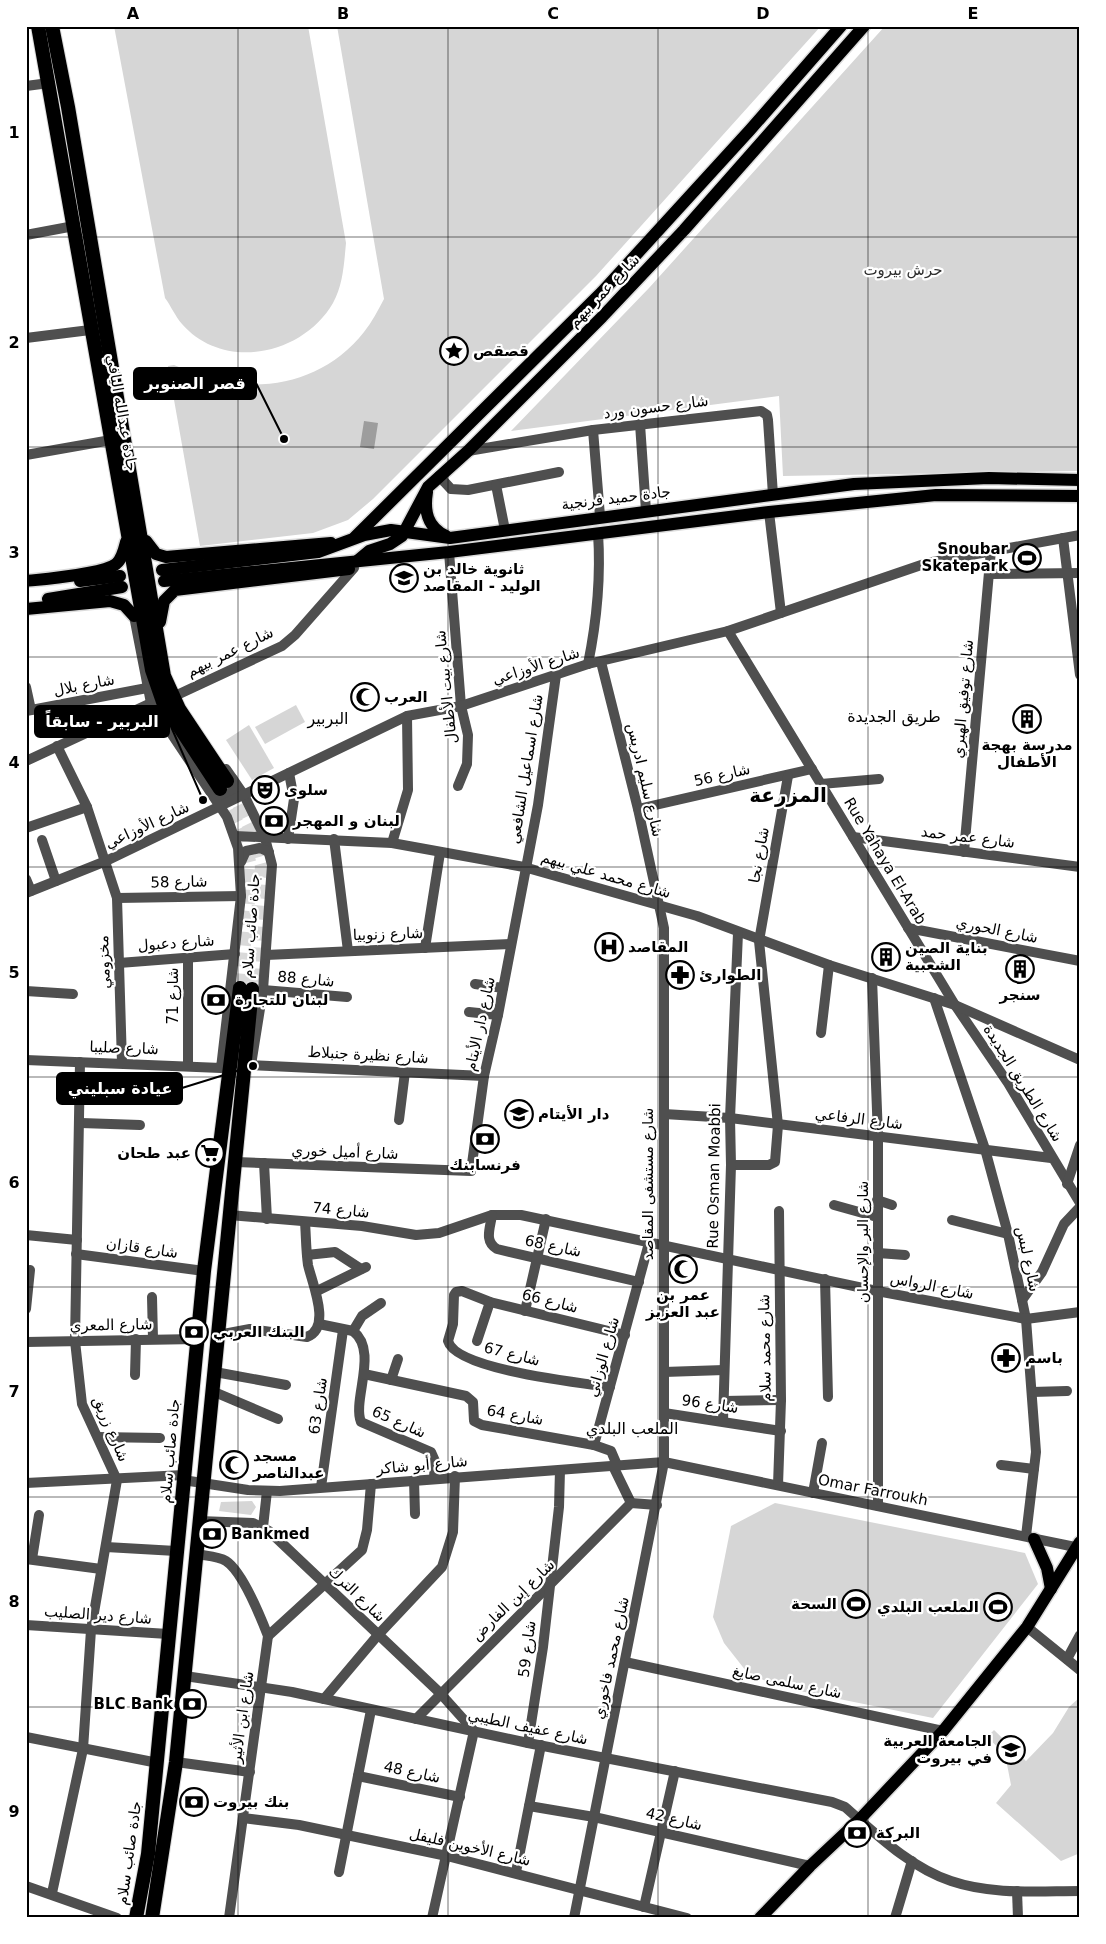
<svg xmlns="http://www.w3.org/2000/svg" width="1106" height="1944" font-family="'DejaVu Sans',Cairo,sans-serif">
<style>
.green{fill:#d6d6d6}
.water{fill:#9d9d9d}
.lines{fill:none;stroke-linecap:round;stroke-linejoin:round}
.highway-tunnel{stroke:#d9d9d9;stroke-width:14;stroke-dasharray:14 7;stroke-linecap:butt}
.major-casing{stroke:#dbdbdb;stroke-width:15}
.highway-casing{stroke:#dbdbdb;stroke-width:16}
.minor{stroke:#4f4f4f;stroke-width:10}
.major{stroke:#000;stroke-width:12}
.highway{stroke:#000;stroke-width:14}
.grid{fill:none;stroke:#000;stroke-width:1;stroke-opacity:0.55}
.labels{text-anchor:middle;dominant-baseline:central;stroke-width:4.5;stroke-linejoin:round;paint-order:stroke}
.park-label{font-size:15px;fill:#2d2d2d;stroke:#fff}
.street-label{font-size:15px;fill:#000;stroke:#fff}
.poi-label{font-size:15px;font-weight:bold;fill:#000;stroke:#fff;text-anchor:start}
.neighbourhood-label{font-size:16px;fill:#000;stroke:#fff}
.district-label{font-size:20px;font-weight:bold;fill:#000;stroke:#fff}
.leader{fill:none;stroke:#000;stroke-width:2}
.callout-dot{fill:#000;stroke:#fff;stroke-width:2}
.callout{fill:#000;stroke:#000;stroke-width:2}
.callout-label{font-size:16px;text-anchor:middle;font-weight:bold;fill:#fff}
.neatline{fill:none;stroke:#000;stroke-width:2}
.grid-label{font-size:16px;text-anchor:middle;font-weight:bold;fill:#000}
</style>
<rect width="100%" height="100%" fill="#fff"/>
<!-- green -->
<g class="green">
<path d="M114,26H308L346,243C344,264 343,285 333,303C303,355 224,372 182,324C175,316 171,306 165,298Z"/>
<path d="M337,26H821L596,276L373,499L348,520L313,533L200,546L168,366L174,365C187,370 200,377 213,380C270,393 327,379 364,332C372,322 378,310 384,299Z"/>
<path d="M885,26H1080V471L783,476L779,396L511,431L649,288Z"/>
<path d="M296,705L305,722L265,744L255,727Z"/>
<path d="M249,725L274,768L252,780L226,740Z"/>
<path d="M252,1501L256,1507L251,1515L219,1511L221,1502Z"/>
<path d="M775,1503L1025,1553L1038,1584L933,1718L775,1686L746,1671L724,1643L713,1617L731,1526Z"/>
<path d="M1080,1697V1853L1061,1861L996,1803L1011,1785L1005,1754L987,1737L994,1730L1026,1761L1053,1733L1069,1707Z"/>
</g>
<!-- water -->
<path class="water" d="M364,421L378,423L374,449L360,447Z"/>
<g class="lines">
<!-- highway-tunnel -->
<g class="highway-tunnel">
<path d="M230,786L253,834L262,866L252,989"/>
<path d="M221,791L241,832L251,869L240,988"/>
</g>
<defs>
<g id="major">
<path d="M427,492C424,511 427,527 446,536"/>
<path d="M355,537L602,292L750,130L841,26"/>
<path d="M146,541L156,554L166,557L331,543"/>
<path d="M357,561L369,551L390,544L402,536L428,487L468,451L602,317L684,230L864,26"/>
<path d="M162,570L318,552L364,535L391,530L450,538L854,484L989,478L1080,480"/>
<path d="M26,581C45,579 103,574 116,564C122,559 124,550 126,542"/>
<path d="M80,581L120,576"/>
<path d="M164,581L449,552L769,512L936,495L1080,496"/>
<path d="M48,599L122,587"/>
<path d="M26,609L110,601L124,605L134,616"/>
<path d="M160,622L164,601L175,590L349,569"/>
<path d="M1034,1539L1047,1568L1051,1589"/>
<path d="M760,1918L810,1866L859,1820L943,1731L1027,1627L1080,1542"/>
</g>
<g id="highway">
<path d="M38,26L152,670L163,702L220,789"/>
<path d="M52,26L68,107L164,676L179,709L227,781"/>
<path d="M136,1918L148,1854L204,1271L240,988"/>
<path d="M152,1918L176,1762L252,989"/>
</g>
</defs>
<!-- major casing -->
<use href="#major" class="major-casing"/>
<!-- highway casing -->
<use href="#highway" class="highway-casing"/>
<!-- minor -->
<g class="minor">
<path d="M26,86L49,83"/>
<path d="M26,235L74,226"/>
<path d="M26,338L90,330"/>
<path d="M640,424L646,511"/>
<path d="M593,430L600,516"/>
<path d="M468,451L593,430L761,411L767,415L768,420L773,495"/>
<path d="M26,455L111,440"/>
<path d="M439,476L451,489L468,490L559,472"/>
<path d="M496,485L505,530"/>
<path d="M769,512L781,613"/>
<path d="M1063,538L1080,675"/>
<path d="M449,552L461,706L468,735L467,764L458,786"/>
<path d="M989,574L1080,573"/>
<path d="M728,631L955,1005L1008,1083L1080,1203"/>
<path d="M588,664C597,620 601,578 598,533"/>
<path d="M26,687L31,710"/>
<path d="M177,695L282,646L295,635L354,568"/>
<path d="M26,711L147,688"/>
<path d="M57,746L87,807L117,898L122,1063"/>
<path d="M26,761L151,703"/>
<path d="M226,769L244,795L265,838L272,865L263,990L251,1065L484,1076"/>
<path d="M821,784L879,779"/>
<path d="M212,793L219,797L226,796L234,789L233,779"/>
<path d="M638,809L812,769"/>
<path d="M26,828L87,807"/>
<path d="M235,836L392,843L524,867L697,916L829,965L955,1005L1080,1060"/>
<path d="M853,837L1080,867"/>
<path d="M288,839L294,799L289,773"/>
<path d="M334,839L348,951"/>
<path d="M42,840L56,881"/>
<path d="M392,843L408,790L407,716"/>
<path d="M964,852L991,550"/>
<path d="M241,862L246,851L260,848L269,852"/>
<path d="M26,879L31,891"/>
<path d="M26,893L106,861L407,716L461,706L588,664L728,631L927,563L1080,535"/>
<path d="M117,898L241,896"/>
<path d="M908,928L1080,961"/>
<path d="M425,948L440,853"/>
<path d="M266,955L511,944"/>
<path d="M188,957V1065"/>
<path d="M119,963L235,954"/>
<path d="M872,978L878,1137V1506"/>
<path d="M475,984L503,988"/>
<path d="M263,990L347,997"/>
<path d="M26,991L73,994"/>
<path d="M934,998L985,1149L1008,1234L1026,1319L1036,1452L1026,1536"/>
<path d="M469,1012L498,1015"/>
<path d="M821,1033L829,965"/>
<path d="M26,1060L221,1068L241,896L238,848L227,817L151,703L134,616"/>
<path d="M664,1114L730,1118L1051,1158"/>
<path d="M399,1120L405,1072"/>
<path d="M81,1123L140,1125"/>
<path d="M236,1162L471,1171L484,1076L498,1015L538,805L556,675"/>
<path d="M264,1163L267,1219"/>
<path d="M731,1165H769L775,1162L778,1125L759,941L788,776"/>
<path d="M1067,1184L1080,1145"/>
<path d="M877,1200L892,1205"/>
<path d="M834,1205L877,1217"/>
<path d="M229,1215L362,1226L416,1235L439,1233L492,1215H521L877,1291L1026,1319L1080,1312"/>
<path d="M492,1215C490,1229 484,1241 497,1249L639,1282"/>
<path d="M952,1220L1008,1234"/>
<path d="M26,1235L77,1240"/>
<path d="M878,1253L905,1255"/>
<path d="M76,1254L204,1271"/>
<path d="M307,1255L335,1252L361,1269"/>
<path d="M825,1279L828,1397"/>
<path d="M317,1291L366,1267"/>
<path d="M152,1297L153,1339"/>
<path d="M1022,1300L1042,1272L1064,1224L1080,1207"/>
<path d="M26,1309L30,1270"/>
<path d="M525,1311L546,1219"/>
<path d="M319,1324L353,1331C379,1351 352,1400 361,1422L431,1452L435,1461L434,1478"/>
<path d="M353,1331L362,1316L381,1303"/>
<path d="M218,1335L250,1329L307,1337C332,1328 312,1283 308,1265C306,1251 306,1236 305,1222"/>
<path d="M477,1341L490,1302"/>
<path d="M26,1342L197,1339"/>
<path d="M215,1372L286,1385"/>
<path d="M664,1372L724,1370"/>
<path d="M364,1374L466,1396L473,1402L474,1421L482,1425L594,1445"/>
<path d="M135,1375L136,1339"/>
<path d="M391,1380L398,1359"/>
<path d="M610,1387C582,1383 456,1370 448,1341L453,1324L454,1295L456,1292L462,1291L490,1302L625,1335"/>
<path d="M212,1391L278,1419"/>
<path d="M1032,1392L1067,1391"/>
<path d="M724,1401L781,1400"/>
<path d="M664,1413L781,1431"/>
<path d="M723,1421L731,1165L730,1118L738,933"/>
<path d="M98,1437L160,1438"/>
<path d="M617,1465L611,1451L594,1445L649,1243"/>
<path d="M1001,1465L1034,1469"/>
<path d="M613,1466L631,1503"/>
<path d="M183,1480L248,1490L280,1491L664,1462L1080,1548"/>
<path d="M414,1480L415,1514"/>
<path d="M26,1483L184,1475"/>
<path d="M778,1485L781,1400L779,1211"/>
<path d="M321,1487L343,1330"/>
<path d="M813,1493L822,1443"/>
<path d="M199,1521L253,1523L269,1531L440,1693L474,1731L432,1918"/>
<path d="M263,1527L267,1491"/>
<path d="M106,1547L176,1551"/>
<path d="M196,1554C206,1556 218,1556 226,1561C243,1572 261,1618 268,1636L229,1918"/>
<path d="M26,1559L101,1569"/>
<path d="M32,1559L39,1515"/>
<path d="M26,1625L168,1634"/>
<path d="M1027,1627L1080,1670"/>
<path d="M268,1636L362,1550L367,1530L371,1484"/>
<path d="M1067,1659L1080,1635"/>
<path d="M625,1662L943,1731"/>
<path d="M185,1676L292,1692L528,1743L832,1802L845,1807C876,1834 911,1868 951,1881C992,1895 1037,1891 1080,1891"/>
<path d="M324,1699L378,1635L442,1567L453,1532L455,1476"/>
<path d="M416,1719L631,1503L657,1505"/>
<path d="M26,1737L158,1763"/>
<path d="M528,1743L543,1647L559,1507L560,1470"/>
<path d="M176,1762L250,1772"/>
<path d="M358,1776L460,1797"/>
<path d="M529,1806L594,1817L810,1866"/>
<path d="M243,1818L299,1825L447,1856L687,1918"/>
<path d="M339,1872L371,1710"/>
<path d="M516,1872L541,1745"/>
<path d="M26,1886L117,1918"/>
<path d="M1017,1891L1018,1918"/>
<path d="M52,1893L83,1749L91,1630L117,1480L82,1404L75,1341L80,1062"/>
<path d="M644,1907L675,1771"/>
<path d="M574,1918L664,1462V928L638,809L601,662"/>
<path d="M895,1918L912,1861"/>
</g>
<!-- major -->
<use href="#major" class="major"/>
<!-- highway -->
<use href="#highway" class="highway"/>
</g>
<!-- grid -->
<path class="grid" d="M238,26V1918M448,26V1918M658,26V1918M868,26V1918M26,237H1080M26,447H1080M26,657H1080M26,867H1080M26,1077H1080M26,1287H1080M26,1497H1080M26,1707H1080"/>
<!-- icons -->
<defs>
<symbol id="sight-ring" viewBox="-11 -11 22 22"><circle r="9.5" fill="#fff" stroke="#000" stroke-width="1.5"/><path d="M0-6L1.8-2.2L6-1.7L2.9 1.2L3.7 5.4L0 3.3L-3.7 5.4L-2.9 1.2L-6-1.7L-1.8-2.2Z" fill="#000"/></symbol>
<symbol id="stadium-ring" viewBox="-11 -11 22 22"><circle r="9.5" fill="#fff" stroke="#000" stroke-width="1.5"/><path d="M0-5a6.5 5 0 1 0 0 10a6.5 5 0 1 0 0-10ZM-3.5-1.8h7v3.6h-7Z" fill="#000"/></symbol>
<symbol id="school-ring" viewBox="-11 -11 22 22"><circle r="9.5" fill="#fff" stroke="#000" stroke-width="1.5"/><path d="M0-5L7-2L0 1L-7-2ZM-4 1L0 2.5L4 1V4Q0 6-4 4Z" fill="#000"/></symbol>
<symbol id="mosque-ring" viewBox="-11 -11 22 22"><circle r="9.5" fill="#fff" stroke="#000" stroke-width="1.5"/><path d="M3.5-4.9A6 6 0 1 0 3.5 4.9A5 5 0 1 1 3.5-4.9Z" fill="#000"/></symbol>
<symbol id="building-ring" viewBox="-11 -11 22 22"><circle r="9.5" fill="#fff" stroke="#000" stroke-width="1.5"/><path d="M-4-6H4V6H1V3H-1V6H-4ZM-2.5-4.3h1.7v1.8h-1.7ZM.8-4.3h1.7v1.8H.8ZM-2.5-1h1.7V.8h-1.7ZM.8-1h1.7V.8H.8Z" fill="#000"/></symbol>
<symbol id="theatre-ring" viewBox="-11 -11 22 22"><circle r="9.5" fill="#fff" stroke="#000" stroke-width="1.5"/><path d="M-5-5.5Q0-4 5-5.5V0Q5 5 0 6Q-5 5-5 0ZM-3.3-2.5H-1v1.5H-3.3ZM1-2.5H3.3v1.5H1ZM-2.8 1Q0 5.5 2.8 1Z" fill="#000"/></symbol>
<symbol id="bank-ring" viewBox="-11 -11 22 22"><circle r="9.5" fill="#fff" stroke="#000" stroke-width="1.5"/><path d="M-6-4H6V4H-6ZM0-2.3a2.3 2.3 0 1 0 0 4.6a2.3 2.3 0 1 0 0-4.6Z" fill="#000"/></symbol>
<symbol id="hospital-ring" viewBox="-11 -11 22 22"><circle r="9.5" fill="#fff" stroke="#000" stroke-width="1.5"/><path d="M-5-5h3v3.5h4V-5h3V5h-3V1.5h-4V5h-3Z" fill="#000"/></symbol>
<symbol id="pharmacy-ring" viewBox="-11 -11 22 22"><circle r="9.5" fill="#fff" stroke="#000" stroke-width="1.5"/><path d="M-2-6h4v4h4v4h-4v4h-4v-4h-4v-4h4Z" fill="#000"/></symbol>
<symbol id="supermarket-ring" viewBox="-11 -11 22 22"><circle r="9.5" fill="#fff" stroke="#000" stroke-width="1.5"/><path d="M-6-5.5h2.5l.6 2H6L4.5 2H-2.5L-4.4-4H-6ZM-1.5 3.2a1.3 1.3 0 1 0 .1 0ZM3 3.2a1.3 1.3 0 1 0 .1 0Z" fill="#000"/></symbol>
<symbol id="university-ring" viewBox="-11 -11 22 22"><circle r="9.5" fill="#fff" stroke="#000" stroke-width="1.5"/><path d="M0-5L7-2L0 1L-7-2ZM-4 1L0 2.5L4 1V4Q0 6-4 4Z" fill="#000"/></symbol>
</defs>
<g fill-rule="evenodd">
<use href="#sight-ring" x="438" y="335" width="32" height="32"/>
<use href="#stadium-ring" x="1011" y="542" width="32" height="32"/>
<use href="#school-ring" x="388" y="562" width="32" height="32"/>
<use href="#mosque-ring" x="349" y="681" width="32" height="32"/>
<use href="#building-ring" x="1011" y="703" width="32" height="32"/>
<use href="#theatre-ring" x="249" y="774" width="32" height="32"/>
<use href="#bank-ring" x="258" y="805" width="32" height="32"/>
<use href="#hospital-ring" x="593" y="931" width="32" height="32"/>
<use href="#building-ring" x="870" y="941" width="32" height="32"/>
<use href="#building-ring" x="1004" y="953" width="32" height="32"/>
<use href="#pharmacy-ring" x="664" y="959" width="32" height="32"/>
<use href="#bank-ring" x="200" y="984" width="32" height="32"/>
<use href="#school-ring" x="503" y="1098" width="32" height="32"/>
<use href="#bank-ring" x="469" y="1123" width="32" height="32"/>
<use href="#supermarket-ring" x="194" y="1137" width="32" height="32"/>
<use href="#mosque-ring" x="667" y="1253" width="32" height="32"/>
<use href="#bank-ring" x="178" y="1316" width="32" height="32"/>
<use href="#pharmacy-ring" x="990" y="1342" width="32" height="32"/>
<use href="#mosque-ring" x="218" y="1449" width="32" height="32"/>
<use href="#bank-ring" x="196" y="1518" width="32" height="32"/>
<use href="#stadium-ring" x="840" y="1588" width="32" height="32"/>
<use href="#stadium-ring" x="982" y="1591" width="32" height="32"/>
<use href="#bank-ring" x="176" y="1688" width="32" height="32"/>
<use href="#university-ring" x="995" y="1734" width="32" height="32"/>
<use href="#bank-ring" x="178" y="1786" width="32" height="32"/>
<use href="#bank-ring" x="841" y="1817" width="32" height="32"/>
</g>
<g class="labels">
<!-- park labels -->
<g class="park-label">
<text x="903" y="270">حرش بيروت</text>
</g>
<!-- street labels -->
<g class="street-label">
<text transform="translate(604 291) rotate(-46)">شارع عمر بيهم</text>
<text transform="translate(656 407) rotate(-7)">شارع حسون ورد</text>
<text transform="translate(122 413) rotate(80)">جادة عبدالله اليافي</text>
<text transform="translate(616 498) rotate(-7)">جادة حميد فرنجية</text>
<text transform="translate(230 652) rotate(-26)">شارع عمر بيهم</text>
<text transform="translate(536 666) rotate(-18)">شارع الأوزاعي</text>
<text transform="translate(84 685) rotate(-11)">شارع بلال</text>
<text transform="translate(446 687) rotate(-96)">شارع بيت الأطفال</text>
<text transform="translate(963 699) rotate(-85)">شارع توفيق الهبري</text>
<text transform="translate(526 769) rotate(-81)">شارع اسماعيل الشافعي</text>
<text transform="translate(722 775) rotate(-13)">شارع 56</text>
<text transform="translate(645 780) rotate(77)">شارع سليم ادريس</text>
<text transform="translate(147 825) rotate(-25)">شارع الأوزاعي</text>
<text transform="translate(968 837) rotate(7)">شارع عمر حمد</text>
<text transform="translate(759 855) rotate(-80)">شارع نجا</text>
<text transform="translate(885 861) rotate(59)">Rue Yahaya El-Arab</text>
<text transform="translate(606 875) rotate(16)">شارع محمد علي بيهم</text>
<text transform="translate(179 882) rotate(-1)">شارع 58</text>
<text transform="translate(251 926) rotate(-86)">جادة صائب سلام</text>
<text transform="translate(997 930) rotate(11)">شارع الحوري</text>
<text transform="translate(388 934) rotate(-2)">شارع زنوبيا</text>
<text transform="translate(176 943) rotate(-4)">شارع دعبول</text>
<text transform="translate(104 962) rotate(-92)">مخزومي</text>
<text transform="translate(306 979) rotate(5)">شارع 88</text>
<text transform="translate(173 996) rotate(-90)">شارع 71</text>
<text transform="translate(480 1024) rotate(-78)">شارع دار الأيتام</text>
<text transform="translate(124 1048) rotate(2)">شارع صليبا</text>
<text transform="translate(368 1055) rotate(3)">شارع نظيرة جنبلاط</text>
<text transform="translate(1023 1083) rotate(58)">شارع الطريق الجديدة</text>
<text transform="translate(859 1119) rotate(7)">شارع الرفاعي</text>
<text transform="translate(345 1152) rotate(2)">شارع أميل خوري</text>
<text transform="translate(714 1176) rotate(-89)">Rue Osman Moabbi</text>
<text transform="translate(648 1184) rotate(-90)">شارع مستشفى المقاصد</text>
<text transform="translate(341 1210) rotate(5)">شارع 74</text>
<text transform="translate(863 1242) rotate(-90)">شارع البر والإحسان</text>
<text transform="translate(553 1246) rotate(12)">شارع 68</text>
<text transform="translate(142 1248) rotate(8)">شارع قازان</text>
<text transform="translate(1028 1259) rotate(78)">شارع لبس</text>
<text transform="translate(932 1286) rotate(11)">شارع الرواس</text>
<text transform="translate(550 1301) rotate(14)">شارع 66</text>
<text transform="translate(111 1325) rotate(-1)">شارع المعري</text>
<text transform="translate(765 1348) rotate(-91)">شارع محمد سلام</text>
<text transform="translate(512 1354) rotate(14)">شارع 67</text>
<text transform="translate(603 1357) rotate(-74)">شارع الوزاني</text>
<text transform="translate(710 1404) rotate(8)">شارع 96</text>
<text transform="translate(318 1406) rotate(-82)">شارع 63</text>
<text transform="translate(515 1415) rotate(10)">شارع 64</text>
<text transform="translate(399 1422) rotate(24)">شارع 65</text>
<text transform="translate(111 1429) rotate(67)">شارع زريق</text>
<text transform="translate(170 1451) rotate(-85)">جادة صائب سلام</text>
<text transform="translate(422 1465) rotate(-5)">شارع أبو شاكر</text>
<text transform="translate(873 1490) rotate(11)">Omar Farroukh</text>
<text transform="translate(357 1594) rotate(44)">شارع الترك</text>
<text transform="translate(513 1600) rotate(-44)">شارع إبن الفارض</text>
<text transform="translate(98 1615) rotate(4)">شارع دير الصليب</text>
<text transform="translate(527 1649) rotate(-83)">شارع 59</text>
<text transform="translate(611 1658) rotate(-78)">شارع محمد فاخوري</text>
<text transform="translate(787 1682) rotate(12)">شارع سلمى صايغ</text>
<text transform="translate(242 1717) rotate(-82)">شارع ابن الأثير</text>
<text transform="translate(528 1727) rotate(12)">شارع عفيف الطيبي</text>
<text transform="translate(412 1772) rotate(12)">شارع 48</text>
<text transform="translate(674 1819) rotate(13)">شارع 42</text>
<text transform="translate(470 1847) rotate(13)">شارع الأخوين فليفل</text>
<text transform="translate(129 1853) rotate(-82)">جادة صائب سلام</text>
</g>
<!-- poi labels -->
<g class="poi-label">
<text x="473" y="351">قصقص</text>
<text x="1008" y="549" text-anchor="end">Snoubar<tspan x="1008" dy="17">Skatepark</tspan></text>
<text x="423" y="569">ثانوية خالد بن<tspan x="423" dy="17">الوليد - المقاصد</tspan></text>
<text x="384" y="697">العرب</text>
<text x="1027" y="745" text-anchor="middle">مدرسة بهجة<tspan x="1027" dy="17">الأطفال</tspan></text>
<text x="284" y="790">سلوى</text>
<text x="293" y="821">لبنان و المهجر</text>
<text x="628" y="947">المقاصد</text>
<text x="905" y="948">بناية الصين<tspan x="905" dy="17">الشعبية</tspan></text>
<text x="699" y="975">الطوارئ</text>
<text x="1020" y="995" text-anchor="middle">سنجر</text>
<text x="235" y="1000">لبنان للتجارة</text>
<text x="538" y="1114">دار الأيتام</text>
<text x="191" y="1153" text-anchor="end">عبد طحان</text>
<text x="485" y="1165" text-anchor="middle">فرنسابنك</text>
<text x="683" y="1295" text-anchor="middle">عمر بن<tspan x="683" dy="17">عبد العزيز</tspan></text>
<text x="213" y="1332">البنك العربي</text>
<text x="1025" y="1358">باسم</text>
<text x="253" y="1456">مسجد<tspan x="253" dy="17">عبدالناصر</tspan></text>
<text x="231" y="1534">Bankmed</text>
<text x="837" y="1604" text-anchor="end">السحة</text>
<text x="979" y="1607" text-anchor="end">الملعب البلدي</text>
<text x="173" y="1704" text-anchor="end">BLC Bank</text>
<text x="992" y="1741" text-anchor="end">الجامعة العربية<tspan x="992" dy="17">في بيروت</tspan></text>
<text x="213" y="1802">بنك بيروت</text>
<text x="876" y="1833">البركة</text>
</g>
<!-- neighbourhood labels -->
<g class="neighbourhood-label">
<text x="894" y="716">طريق الجديدة</text>
<text x="328" y="718">البربير</text>
<text x="632" y="1428">الملعب البلدي</text>
</g>
<!-- district labels -->
<g class="district-label">
<text x="788" y="795">المزرعة</text>
</g>
</g>
<!-- callouts -->
<path class="leader" d="M284 439L256 383M203 800L169 722M253 1066L182 1088"/>
<g class="callout-dot">
<circle cx="284" cy="439" r="5"/>
<circle cx="203" cy="800" r="5"/>
<circle cx="253" cy="1066" r="5"/>
</g>
<g class="callout">
<rect x="134" y="368" width="122" height="31" rx="5"/>
<rect x="35" y="706" width="134" height="31" rx="5"/>
<rect x="57" y="1073" width="125" height="31" rx="5"/>
</g>
<g class="callout-label">
<text x="195" y="389">قصر الصنوبر</text>
<text x="102" y="727">البربير - سابقاً</text>
<text x="120" y="1094">عيادة سبليني</text>
</g>
<!-- border -->
<rect width="1106" height="1944" fill="none" stroke="#ffffff" stroke-width="55"/>
<rect x="28" y="28" width="1050" height="1888" class="neatline"/>
<g class="grid-label">
<text x="133" y="19">A</text>
<text x="343" y="19">B</text>
<text x="553" y="19">C</text>
<text x="763" y="19">D</text>
<text x="973" y="19">E</text>
<text x="14" y="138">1</text>
<text x="14" y="348">2</text>
<text x="14" y="558">3</text>
<text x="14" y="768">4</text>
<text x="14" y="978">5</text>
<text x="14" y="1188">6</text>
<text x="14" y="1397">7</text>
<text x="14" y="1607">8</text>
<text x="14" y="1817">9</text>
</g>
</svg>
